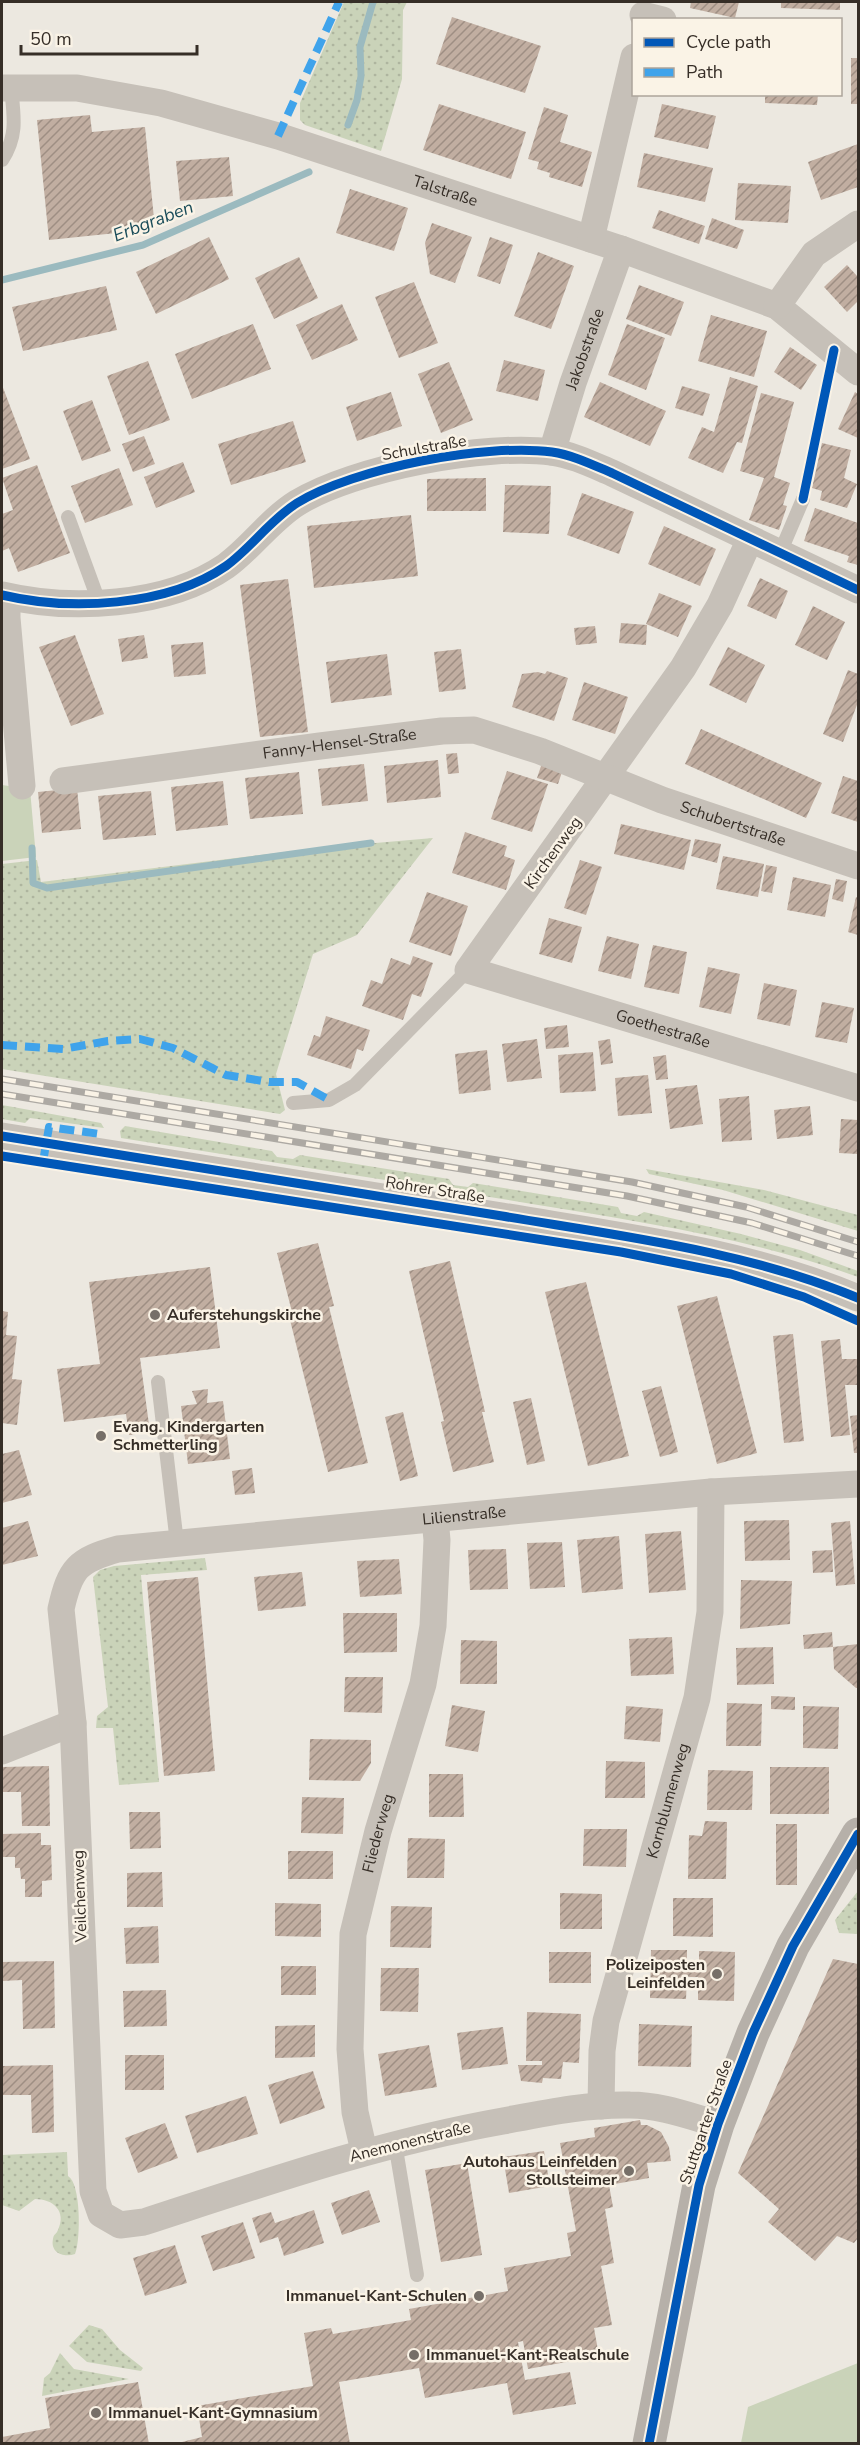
<svg xmlns="http://www.w3.org/2000/svg" width="860" height="2445" font-family="'Nunito Sans',sans-serif">
<style>
.grass{fill:url(#grass-dots)}
.park{fill:#cad3b9}
.lines{fill:none;stroke-linecap:round;stroke-linejoin:round}
.stream{stroke:#9bbabf;stroke-width:7}
.building{fill:url(#building-hatch)}
.lane{stroke:#c6c0b8;stroke-width:14}
.street{stroke:#c6c0b8;stroke-width:27}
.secondary{stroke:#b6b0a9;stroke-width:33}
.rail-casing{stroke:#ada9a3;stroke-width:7}
.rail{stroke:#faf3e6;stroke-width:4.5;stroke-dasharray:14;stroke-linecap:butt}
.quiet{stroke:#3fa3eb;stroke-width:8;stroke-dasharray:15 8;stroke-linecap:butt}
.cycleway-casing{stroke:#faf3e6;stroke-width:13}
.cycleway{stroke:#0057b8;stroke-width:9}
.poi-dot{fill:#766f68;stroke:#faf3e6;stroke-width:2}
.labels{text-anchor:middle;dominant-baseline:central;stroke-width:5;stroke-linejoin:round;paint-order:stroke}
.street-label{font-size:16px;fill:#362e27;stroke:#faf3e6}
.poi-label{font-size:16px;font-weight:bold;fill:#362e27;stroke:#faf3e6;text-anchor:start}
.water-label{font-size:18px;font-style:italic;fill:#1b4d5a;stroke:#faf3e6}
</style>
<defs>
<pattern id="grass-dots" width="8" height="8" patternUnits="userSpaceOnUse" patternTransform="scale(1.5)"><rect width="8" height="8" fill="#cad3b9"/><path d="M2 2h.1M6 6h.1" fill="none" stroke="#aeb59f" stroke-width="1.8" stroke-linecap="round"/></pattern>
<pattern id="building-hatch" width="6" height="6" patternUnits="userSpaceOnUse" patternTransform="scale(1.5)"><rect width="6" height="6" fill="#c1aea1"/><path d="M-1 1l2-2M0 6l6-6M5 7l2-2" fill="none" stroke="#9e8e83"/></pattern>
</defs>
<rect width="100%" height="100%" fill="#ece8e0"/>
<!-- grass -->
<g class="grass">
<path d="M344,2H407L403,10L402,79L381,151L305,125L300,120V103Z"/>
<path d="M433,838L357,935L313,954L276,1074L285,1110L280,1114L2,1069V864L37,860L41,882L318,848Z"/>
<path d="M2,1105L101,1123L104,1128L30,1118L25,1123L2,1119Z"/>
<path d="M125,1126L272,1151L277,1157L293,1159L300,1155L449,1179L453,1185L468,1187L473,1183L618,1207L621,1213L637,1216L644,1212L741,1234L800,1250L858,1271V1277C753,1239 643,1222 532,1204C395,1181 258,1160 121,1138L120,1131Z"/>
<path d="M646,1169L764,1190L858,1215V1231L723,1190L649,1174Z"/>
<path d="M205,1558L207,1570L141,1575L159,1782L119,1785L113,1728H96L97,1716L108,1707L93,1577L100,1570L114,1566Z"/>
<path d="M858,1891V1934L839,1933L835,1920Z"/>
<path d="M67,2152L68,2176C81,2183 81,2240 75,2254C64,2258 50,2253 53,2239C54,2233 56,2235 58,2230C67,2211 53,2199 35,2199L19,2211L2,2205V2155Z"/>
<path d="M89,2325L102,2329L120,2350L143,2368L141,2371L87,2362L69,2346Z"/>
<path d="M60,2353L74,2369L129,2379L42,2396L44,2378L50,2373Z"/>
</g>
<!-- park -->
<g class="park">
<path d="M2,785L30,789L36,857L2,861Z"/>
<path d="M858,2363V2443H741L748,2407Z"/>
</g>
<g class="lines">
<!-- stream -->
<g class="stream">
<path d="M348,125L357,100L361,76L360,47L373,2"/>
<path d="M2,280L143,245L309,172"/>
<path d="M32,848L33,883L47,888L371,843"/>
</g>
</g>
<!-- building -->
<g class="building">
<path d="M691,2H739L735,18L690,8Z"/>
<path d="M781,2H840V10L781,8Z"/>
<path d="M452,17L541,46L525,93L436,64Z"/>
<rect x="851" y="58" width="7" height="46"/>
<path d="M765,94H818L817,105L765,103Z"/>
<path d="M439,104L526,132L511,179L423,150Z"/>
<path d="M662,104L716,116L708,149L654,137Z"/>
<path d="M544,107L568,115L560,142L592,152L582,187L549,177L550,173L537,169L539,162L528,159Z"/>
<path d="M90,115L92,132L145,127L155,229L49,240L37,120Z"/>
<path d="M858,144V187L821,200L808,162Z"/>
<path d="M644,153L713,168L705,202L637,187Z"/>
<path d="M229,157L233,196L180,201L176,161Z"/>
<path d="M738,183L791,186L788,223L735,220Z"/>
<path d="M350,189L408,208L394,251L336,233Z"/>
<path d="M659,210L705,226L699,244L652,228Z"/>
<path d="M712,218L744,230L737,249L705,239Z"/>
<path d="M432,223L472,237L455,283L430,274L425,243Z"/>
<path d="M209,237L229,279L156,314L136,272Z"/>
<path d="M490,237L513,245L500,284L477,276Z"/>
<path d="M538,252L574,266L551,329L514,316Z"/>
<path d="M299,257L318,298L274,319L255,278Z"/>
<path d="M847,265L858,277V301L847,312L824,287Z"/>
<path d="M414,282L438,343L399,358L375,297Z"/>
<path d="M639,285L684,302L671,336L626,319Z"/>
<path d="M106,286L117,330L23,351L12,307Z"/>
<path d="M342,304L358,340L312,360L296,325Z"/>
<path d="M711,315L767,331L754,377L698,361Z"/>
<path d="M253,324L271,369L192,399L175,354Z"/>
<path d="M627,324L665,338L646,390L608,375Z"/>
<path d="M790,347L817,365L801,390L774,372Z"/>
<path d="M504,360L545,370L538,401L496,391Z"/>
<path d="M148,361L170,420L129,435L107,376Z"/>
<path d="M449,362L473,420L441,433L418,374Z"/>
<path d="M730,377L758,386L742,443L737,442L723,473L688,458L702,427L714,432Z"/>
<path d="M600,382L666,411L650,446L584,417Z"/>
<path d="M2,385L30,459L2,469Z"/>
<path d="M682,386L710,394L703,416L675,408Z"/>
<path d="M391,392L402,426L357,441L346,407Z"/>
<path d="M855,392L858,394V438L838,429Z"/>
<path d="M761,393L794,402L774,477L790,483L783,505L787,506L779,530L749,520L764,478L740,471Z"/>
<path d="M92,400L111,451L82,461L63,411Z"/>
<path d="M293,421L306,462L231,485L218,444Z"/>
<path d="M144,436L155,464L133,472L122,444Z"/>
<path d="M822,443L851,450L844,478L857,484L847,508L820,500L822,491L812,488Z"/>
<path d="M183,462L195,492L156,508L144,477Z"/>
<path d="M37,465L70,553L18,572L9,548L2,551V514L13,510L2,478Z"/>
<path d="M119,468L133,505L85,523L71,486Z"/>
<path d="M486,478V511H427V479Z"/>
<path d="M505,485L551,486L549,534L503,532Z"/>
<path d="M582,493L634,512L619,554L567,535Z"/>
<path d="M815,508L858,523V565L847,562L849,556L804,541Z"/>
<path d="M411,515L418,576L314,588L307,526Z"/>
<path d="M664,526L716,549L700,586L648,564Z"/>
<path d="M760,578L788,591L776,619L747,606Z"/>
<path d="M288,579L308,732L260,737L240,585Z"/>
<path d="M659,593L692,606L678,637L646,624Z"/>
<path d="M813,606L845,622L827,660L795,645Z"/>
<path d="M621,623L647,625L646,645L619,643Z"/>
<path d="M595,626L597,643L576,645L574,628Z"/>
<path d="M75,635L104,714L71,726L39,647Z"/>
<path d="M144,635L148,658L122,662L118,639Z"/>
<path d="M203,642L206,674L174,677L171,645Z"/>
<path d="M728,647L765,665L746,703L709,685Z"/>
<path d="M461,649L466,689L439,692L434,652Z"/>
<path d="M387,654L392,695L331,703L326,662Z"/>
<path d="M848,670L858,674V702L843,742L823,734Z"/>
<path d="M547,671L568,678L554,721L512,707L522,674L538,672L545,674Z"/>
<path d="M584,682L628,697L615,734L572,720Z"/>
<path d="M701,729L822,783L806,818L685,764Z"/>
<path d="M457,753L459,773L448,774L446,754Z"/>
<path d="M438,760L441,797L387,803L384,766Z"/>
<path d="M542,763L563,769L558,784L537,778Z"/>
<path d="M364,764L368,801L322,806L318,769Z"/>
<path d="M507,771L548,784L532,832L491,819Z"/>
<path d="M299,772L303,814L250,819L245,778Z"/>
<path d="M843,776L858,781V822L831,813Z"/>
<path d="M223,781L228,825L176,831L171,787Z"/>
<path d="M77,788L81,829L42,833L38,792Z"/>
<path d="M151,791L156,835L103,840L98,796Z"/>
<path d="M621,824L691,840L684,870L614,854Z"/>
<path d="M465,832L507,846L504,856L515,860L506,890L452,873Z"/>
<path d="M695,839L721,844L717,863L691,856Z"/>
<path d="M723,856L764,864L758,897L716,889Z"/>
<path d="M580,860L602,867L586,915L564,908Z"/>
<path d="M766,865L777,867L772,893L761,891Z"/>
<path d="M793,877L831,885L825,917L787,910Z"/>
<path d="M836,879L847,881L843,902L832,899Z"/>
<path d="M427,892L468,906L451,956L409,942Z"/>
<path d="M856,897L858,898V935L848,932Z"/>
<path d="M549,918L582,927L572,963L539,954Z"/>
<path d="M607,936L639,944L631,979L598,971Z"/>
<path d="M653,945L687,952L679,994L644,987Z"/>
<path d="M413,956L433,963L421,997L412,994L403,1020L362,1006L371,980L382,984L391,958L410,965Z"/>
<path d="M708,967L740,974L731,1014L699,1007Z"/>
<path d="M764,983L797,990L790,1026L757,1019Z"/>
<path d="M822,1002L854,1008L847,1043L815,1037Z"/>
<path d="M326,1016L370,1030L363,1051L357,1049L351,1069L307,1055L314,1035L320,1037Z"/>
<path d="M567,1025L569,1047L546,1049L544,1028Z"/>
<path d="M537,1039L542,1078L507,1082L502,1044Z"/>
<path d="M610,1039L613,1063L601,1065L598,1041Z"/>
<path d="M487,1050L491,1090L459,1094L455,1054Z"/>
<path d="M593,1052L596,1091L560,1093L558,1055Z"/>
<path d="M666,1055L668,1079L656,1080L653,1057Z"/>
<path d="M648,1075L652,1113L618,1116L615,1078Z"/>
<path d="M697,1085L703,1124L670,1129L665,1089Z"/>
<path d="M749,1096L752,1140L722,1142L719,1099Z"/>
<path d="M810,1106L813,1135L777,1139L774,1110Z"/>
<path d="M841,1119L858,1120V1154L839,1153Z"/>
<path d="M318,1243L334,1306L329,1307L368,1463L328,1472L289,1316H293L277,1253Z"/>
<path d="M450,1261L485,1412H482L494,1462L453,1472L441,1422L444,1421L409,1271Z"/>
<path d="M210,1267L220,1348L140,1358L150,1432L129,1435L126,1414L64,1422L57,1369L100,1364L89,1282Z"/>
<path d="M586,1282L629,1456L588,1466L545,1292Z"/>
<path d="M717,1296L757,1453L717,1464L677,1306Z"/>
<path d="M2,1311L8,1312L6,1335L17,1336L12,1379L22,1380L17,1425L2,1423Z"/>
<path d="M793,1334L804,1441L784,1443L773,1336Z"/>
<path d="M840,1339L842,1359H858V1385H845L850,1435L831,1437L821,1341Z"/>
<path d="M661,1386L678,1452L660,1457L642,1391Z"/>
<path d="M208,1389L207,1403L223,1401L230,1459L188,1464L181,1406L197,1404L192,1391Z"/>
<path d="M531,1398L545,1461L527,1465L513,1402Z"/>
<path d="M403,1412L418,1476L400,1481L385,1417Z"/>
<path d="M858,1415V1453H854L850,1416Z"/>
<path d="M19,1450L32,1495L2,1503V1454Z"/>
<path d="M252,1468L255,1493L235,1495L232,1471Z"/>
<path d="M789,1520L790,1560L745,1561L744,1521Z"/>
<path d="M28,1521L38,1556L2,1565V1528Z"/>
<path d="M850,1521L855,1584L836,1586L831,1523Z"/>
<path d="M681,1531L686,1590L649,1593L645,1534Z"/>
<path d="M619,1536L623,1589L582,1593L577,1540Z"/>
<path d="M562,1542L565,1587L530,1589L527,1543Z"/>
<path d="M506,1549L508,1589L470,1590L468,1550Z"/>
<path d="M832,1550L833,1572L813,1573L812,1551Z"/>
<path d="M399,1559L402,1594L360,1597L357,1561Z"/>
<path d="M302,1572L306,1606L258,1611L254,1577Z"/>
<path d="M198,1577L215,1771L164,1776L147,1582Z"/>
<path d="M741,1580L792,1581L790,1624L740,1629Z"/>
<path d="M343,1613H397V1652L344,1653Z"/>
<path d="M832,1632L833,1647L804,1649L803,1635Z"/>
<path d="M672,1637L674,1674L631,1676L629,1639Z"/>
<path d="M461,1640L497,1641V1684H460Z"/>
<path d="M858,1644V1688H856L834,1669L833,1647Z"/>
<path d="M773,1647L774,1684L737,1685L736,1648Z"/>
<path d="M345,1677H383L382,1713L344,1712Z"/>
<path d="M771,1696L795,1697V1710L771,1709Z"/>
<path d="M727,1703L762,1704L761,1746H726Z"/>
<path d="M452,1705L485,1711L478,1752L445,1746Z"/>
<path d="M626,1706L663,1709L660,1742L624,1739Z"/>
<path d="M803,1706L839,1707L838,1749L803,1748Z"/>
<path d="M310,1739L371,1740V1763L360,1781L309,1780Z"/>
<path d="M606,1761L645,1762V1798H605Z"/>
<path d="M49,1766L50,1826H22L21,1792H2V1767Z"/>
<rect x="770" y="1767" width="59" height="47"/>
<path d="M708,1770L753,1771L752,1810H707Z"/>
<path d="M429,1774H463L464,1817H429Z"/>
<path d="M302,1797L344,1798L343,1834L301,1833Z"/>
<path d="M129,1812H160L161,1848L130,1849Z"/>
<path d="M705,1821L727,1822L726,1879H688L689,1835L702,1836Z"/>
<rect x="776" y="1824" width="21" height="61"/>
<path d="M584,1829H627L626,1867L583,1866Z"/>
<path d="M41,1833V1845H51L52,1880L42,1881V1897H25V1879H21L20,1868H15V1857H2V1834Z"/>
<path d="M408,1838L445,1839L444,1878H407Z"/>
<rect x="288" y="1851" width="45" height="28"/>
<path d="M162,1872L163,1907H127V1873Z"/>
<path d="M560,1893L602,1894V1929H560Z"/>
<path d="M673,1898H713V1937L673,1936Z"/>
<path d="M275,1903L321,1904V1937L275,1936Z"/>
<path d="M391,1906L432,1907L431,1948L390,1947Z"/>
<path d="M158,1926L159,1963L126,1964L124,1928Z"/>
<path d="M651,1950H687V1971H699V1951L735,1952L734,2001L698,2000V1977H687L686,1999L650,1998Z"/>
<rect x="549" y="1952" width="42" height="31"/>
<path d="M833,1959L858,1964V2238L854,2243L837,2236L815,2261L768,2222L779,2209L738,2173Z"/>
<path d="M54,1961L55,2028L23,2029L22,1980L2,1981V1962Z"/>
<rect x="281" y="1966" width="35" height="29"/>
<path d="M381,1968H419L418,2012L380,2011Z"/>
<path d="M166,1990L167,2026L124,2027L123,1991Z"/>
<path d="M527,2012L581,2014L579,2063L563,2062L561,2079L543,2078L542,2083L521,2081L518,2065H542V2061H526Z"/>
<path d="M639,2024L692,2026L691,2067L638,2066Z"/>
<path d="M315,2025V2057L275,2058V2026Z"/>
<path d="M503,2027L508,2064L462,2070L457,2033Z"/>
<path d="M429,2045L437,2087L385,2096L378,2054Z"/>
<rect x="125" y="2055" width="39" height="35"/>
<path d="M53,2065L54,2132L32,2133L31,2095H2V2066Z"/>
<path d="M313,2071L325,2108L280,2124L268,2085Z"/>
<path d="M246,2096L258,2134L197,2153L185,2116Z"/>
<path d="M640,2120L641,2125H647L661,2132L669,2147L671,2161L647,2163L649,2178L609,2185L613,2207L605,2209L614,2263L601,2266L612,2325L594,2328L599,2356L528,2369L523,2341L518,2342L525,2380L570,2372L576,2404L513,2415L507,2383L425,2398L419,2368L339,2382L350,2444H174L202,2437L197,2406L313,2386L304,2333L331,2328L333,2334L411,2320L409,2309L508,2291L504,2268L571,2256L567,2233L576,2231L560,2143L595,2137L594,2128Z"/>
<path d="M165,2123L178,2158L138,2173L125,2138Z"/>
<path d="M544,2151L550,2186L509,2193L503,2157Z"/>
<path d="M467,2163L482,2255L441,2262L425,2170Z"/>
<path d="M369,2190L380,2222L342,2235L331,2203Z"/>
<path d="M314,2210L324,2243L284,2256L278,2237L260,2243L252,2218L271,2212L275,2223Z"/>
<path d="M243,2222L255,2258L213,2271L201,2236Z"/>
<path d="M175,2245L187,2283L145,2296L133,2258Z"/>
<path d="M138,2382L149,2444H2V2437L50,2428L45,2398Z"/>
</g>
<g class="lines">
<!-- lane -->
<g class="lane">
<path d="M2,160C18,136 14,116 11,88"/>
<path d="M68,517L99,602"/>
<path d="M780,553L803,499"/>
<path d="M293,1103L329,1100L355,1085L468,970"/>
<path d="M158,1382L177,1543"/>
<path d="M395,2143L417,2275"/>
</g>
<!-- street -->
<g class="street">
<path d="M643,15L663,20"/>
<path id="s1" d="M2,88H77L161,103L278,136L621,249L777,306L858,372"/>
<path d="M591,239L634,57"/>
<path d="M777,306L814,254L858,224"/>
<path id="s2" d="M552,452L573,383L621,249"/>
<path id="s3" d="M750,539L720,605L683,668L468,970L858,1088"/>
<path d="M2,595C69,611 167,607 226,566C251,548 270,520 297,503C354,468 486,443 552,452C573,455 593,465 612,473L858,590"/>
<path d="M7,597V618L22,786"/>
<path id="s4" d="M63,781L320,746L442,731L474,730L540,751L662,800L858,866"/>
<path d="M2,1136C168,1162 335,1189 502,1216C621,1236 746,1251 858,1298"/>
<path d="M2,1751L73,1723"/>
<path id="s5" d="M601,2106L602,2051L606,2021L697,1698L710,1612L711,1492"/>
<path id="s6" d="M718,2124C689,2116 660,2105 630,2105C587,2104 545,2113 503,2121C379,2143 264,2183 144,2222L120,2225L101,2214L93,2191L73,1723L61,1609C70,1568 78,1560 118,1549L711,1492L858,1484"/>
<path id="s7" d="M364,2151L355,2112L350,2049L353,1934L378,1831L423,1684L433,1626L437,1540L435,1519"/>
</g>
<!-- secondary -->
<path class="secondary" d="M649,2444L699,2185L718,2124L753,2033L793,1946L858,1834"/>
<defs>
<g id="rail">
<path d="M2,1079L632,1182L746,1207L858,1242"/>
<path d="M2,1094L627,1196L752,1223L858,1256"/>
</g>
</defs>
<!-- rail casing -->
<use href="#rail" class="rail-casing"/>
<!-- rail -->
<use href="#rail" class="rail"/>
<!-- quiet -->
<g class="quiet">
<path d="M278,136L339,2"/>
<path d="M2,1045L63,1049L108,1041L140,1039L173,1048L226,1075L269,1082H297L329,1100"/>
<path d="M43,1162L49,1127L100,1134"/>
</g>
<defs>
<g id="cycleway">
<path d="M803,499L834,350"/>
<path d="M2,595C69,611 167,607 226,566C251,548 270,520 297,503C354,468 486,443 552,452C573,455 593,465 612,473L858,590"/>
<path d="M2,1136C168,1162 335,1189 502,1216C621,1236 746,1251 858,1298"/>
<path d="M2,1156L621,1252L731,1274L804,1297L858,1321"/>
<path d="M649,2444L699,2185L718,2124L753,2033L793,1946L858,1834"/>
</g>
</defs>
<!-- cycleway casing -->
<use href="#cycleway" class="cycleway-casing"/>
<!-- cycleway -->
<use href="#cycleway" class="cycleway"/>
</g>
<!-- markers -->
<g class="poi-dot">
<circle cx="155" cy="1315" r="6"/>
<circle cx="101" cy="1436" r="6"/>
<circle cx="717" cy="1974" r="6"/>
<circle cx="629" cy="2171" r="6"/>
<circle cx="479" cy="2296" r="6"/>
<circle cx="414" cy="2355" r="6"/>
<circle cx="96" cy="2413" r="6"/>
</g>
<g class="labels">
<!-- street labels -->
<g class="street-label">
<text stroke="none"><textPath href="#s1" startOffset="458">Talstraße</textPath></text>
<text stroke="none"><textPath href="#s2" startOffset="108">Jakobstraße</textPath></text>
<text transform="translate(424 448) rotate(-10)">Schulstraße</text>
<text stroke="none"><textPath href="#s4" startOffset="279">Fanny-Hensel-Straße</textPath></text>
<text stroke="none"><textPath href="#s4" startOffset="690">Schubertstraße</textPath></text>
<text transform="translate(553 853) rotate(-54)">Kirchenweg</text>
<text stroke="none"><textPath href="#s3" startOffset="720">Goethestraße</textPath></text>
<text transform="translate(435 1190) rotate(9)">Rohrer Straße</text>
<text stroke="none"><textPath href="#s6" startOffset="1683">Lilienstraße</textPath></text>
<text stroke="none"><textPath href="#s5" startOffset="314">Kornblumenweg</textPath></text>
<text stroke="none"><textPath href="#s7" startOffset="322">Fliederweg</textPath></text>
<text transform="translate(80 1896) rotate(-92)">Veilchenweg</text>
<text transform="translate(706 2122) rotate(-71)">Stuttgarter Straße</text>
<text transform="translate(410 2142) rotate(-14)">Anemonenstraße</text>
</g>
<!-- poi labels -->
<g class="poi-label">
<text x="167" y="1315">Auferstehungskirche</text>
<text x="113" y="1427">Evang. Kindergarten<tspan x="113" dy="18">Schmetterling</tspan></text>
<text x="705" y="1965" text-anchor="end">Polizeiposten<tspan x="705" dy="18">Leinfelden</tspan></text>
<text x="617" y="2162" text-anchor="end">Autohaus Leinfelden<tspan x="617" dy="18">Stollsteimer</tspan></text>
<text x="467" y="2296" text-anchor="end">Immanuel-Kant-Schulen</text>
<text x="426" y="2355">Immanuel-Kant-Realschule</text>
<text x="108" y="2413">Immanuel-Kant-Gymnasium</text>
</g>
<!-- water labels -->
<g class="water-label">
<text transform="translate(153 221) rotate(-21)">Erbgraben</text>
</g>
</g>
<!-- border -->
<rect width="860" height="2445" fill="none" stroke="#362e27" stroke-width="6"/>
<!-- legend -->
<rect x="632" y="18" width="210" height="78" fill="#faf3e6" stroke="#aca49a" stroke-width="1.5"/>
<rect x="644" y="38" width="30" height="9" fill="#0057b8" stroke="#aca49a" stroke-width="1.5"/>
<text x="686" y="48" font-size="18" fill="#362e27">Cycle path</text>
<rect x="644" y="68" width="30" height="9" fill="#3fa3eb" stroke="#aca49a" stroke-width="1.5"/>
<text x="686" y="78" font-size="18" fill="#362e27">Path</text>
<!-- scale -->
<path d="M21 45v9h176v-9" fill="none" stroke="#362e27" stroke-width="3"/>
<text x="30" y="45" font-size="18" fill="#362e27" stroke="#faf3e6" stroke-width="4.5" paint-order="stroke">50 m</text>
</svg>
